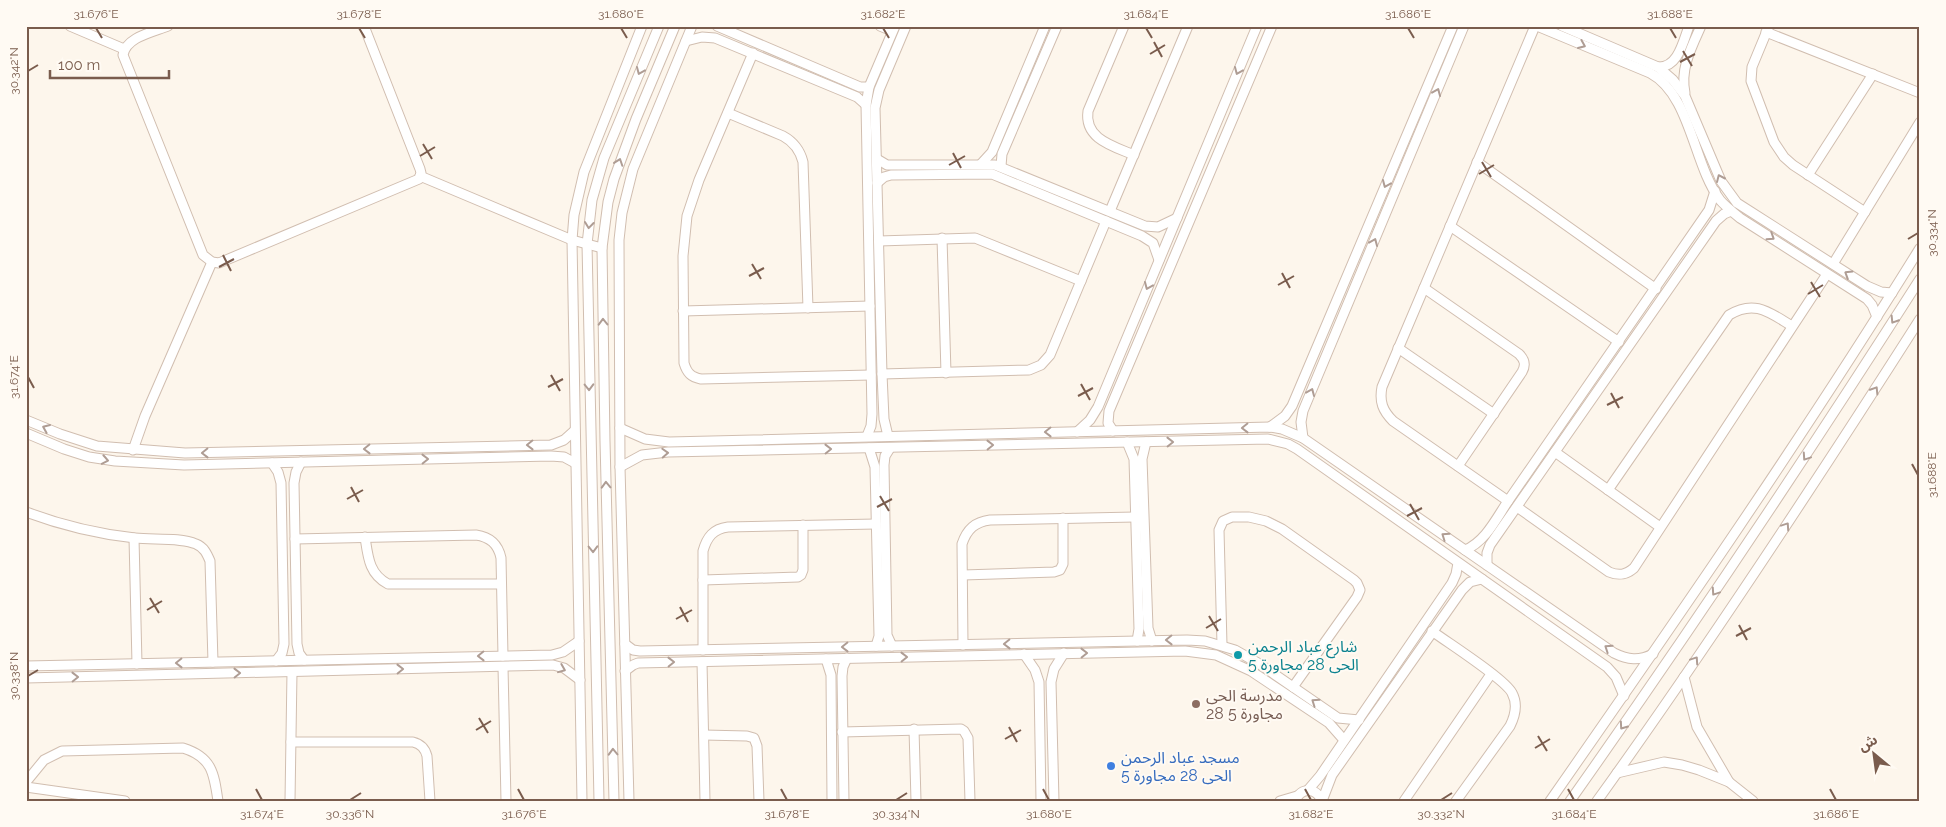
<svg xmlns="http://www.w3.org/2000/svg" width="1946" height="827" font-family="Raleway,'Noto Sans Arabic',sans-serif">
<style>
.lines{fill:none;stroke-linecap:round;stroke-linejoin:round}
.minor-casing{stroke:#d1beb0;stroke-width:11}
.minor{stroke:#fff;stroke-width:9}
.oneway{stroke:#af9d94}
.ticks{fill:none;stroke:#7a5c4d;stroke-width:2}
.culture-dot{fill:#0f9aa8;stroke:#fffaf3;stroke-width:2}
.education-dot{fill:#8d6e63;stroke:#fffaf3;stroke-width:2}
.shop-dot{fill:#3f7fe0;stroke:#fffaf3;stroke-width:2}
.labels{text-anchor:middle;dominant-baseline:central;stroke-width:4;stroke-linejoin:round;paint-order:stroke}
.culture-label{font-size:16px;fill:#0d838f;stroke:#fffaf3;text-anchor:start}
.education-label{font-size:16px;fill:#785e54;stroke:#fffaf3;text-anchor:start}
.shop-label{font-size:16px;fill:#366cbe;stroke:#fffaf3;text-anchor:start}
.neatline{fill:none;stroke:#7a5c4d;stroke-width:2}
.ticks-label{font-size:12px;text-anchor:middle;fill:#7a5c4d}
</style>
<rect width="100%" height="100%" fill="#fdf6ec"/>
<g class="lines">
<defs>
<g id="minor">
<path d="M70,26L124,49"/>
<path d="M168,26C153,32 126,37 123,55L203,255L212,262L219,263L419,179L421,173L420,169L364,26"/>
<path d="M717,26L860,87H869"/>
<path d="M880,26L892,31"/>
<path d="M1124,26L1088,111C1084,139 1113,146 1134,155"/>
<path d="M1537,26L1650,73C1691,95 1693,164 1720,200C1726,207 1733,212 1740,218L1867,299L1872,305L1877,317"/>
<path d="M1562,26L1658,67L1673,80L1685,96L1721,181L1737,203L1867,286L1881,292L1892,293"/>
<path d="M1769,26L1752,67L1751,81L1774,142L1784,157L1793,165L1865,212"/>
<path d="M1766,32L1920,93"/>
<path d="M686,41L702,37L715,38L857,97L866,105"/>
<path d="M753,53L699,180L687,216L683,256L684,363C687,373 691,377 701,379L871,375"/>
<path d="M1658,67C1678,68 1683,42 1689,26"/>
<path d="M1685,93C1680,69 1691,48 1701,26"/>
<path d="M728,113L783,136C794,142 800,150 803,162L808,308"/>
<path d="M877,159L887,165H995L1145,226L1158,227L1177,218"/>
<path d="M1477,162L1656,289"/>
<path d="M981,164L992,152L1045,26"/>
<path d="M1001,166L1002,154L1057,26"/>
<path d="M1808,175L1873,74"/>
<path d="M420,176L572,240L602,248"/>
<path d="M877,183L884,177L891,175L992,174L1142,236L1153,243L1159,260"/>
<path d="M1110,211L1188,26"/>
<path d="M1450,226L1619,342"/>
<path d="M942,238L946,373"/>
<path d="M879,241L975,238L1081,281"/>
<path d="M1833,264L1920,122"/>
<path d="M1424,288L1519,354C1525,360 1526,365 1522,372L1458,466"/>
<path d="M683,311L870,306"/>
<path d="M1398,348L1494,414"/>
<path d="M882,374L1029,370L1041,365L1050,355L1106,221"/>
<path d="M26,420L60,434L97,446L185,453L551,445L564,440L574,431"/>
<path d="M1270,427L1285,416L1292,406L1453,26"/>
<path d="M620,428L645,439L669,442L1270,427L1282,429L1303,438L1614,653C1628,660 1639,661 1653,654"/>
<path d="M1113,431L1108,423L1109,411L1272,26"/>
<path d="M1077,432L1090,420L1098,407L1257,26"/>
<path d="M26,433L64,449L89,457L115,461L184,465L551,456L564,457L575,463"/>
<path d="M867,436L871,426L872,414L866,105L869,87L895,26"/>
<path d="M888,436L884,419L882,374L875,108L879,90L906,26"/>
<path d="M1303,438L1301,422L1303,411L1464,26"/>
<path d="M1127,442L1134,459L1139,629L1137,641"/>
<path d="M1146,442L1142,459L1148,628L1152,641"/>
<path d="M869,448L875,467L879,636L876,646"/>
<path d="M890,448L885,456L884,465L887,635L892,646"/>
<path d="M133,450L145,416L212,262"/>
<path d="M1555,452L1660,527"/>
<path d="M301,462L296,472L294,483L297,644L299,653L304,660"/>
<path d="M272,463L278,472L281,483L284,644L282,653L276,661"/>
<path d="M620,467L642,455L668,452L1268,439L1288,444L1297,449L1607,667L1616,677L1624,696"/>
<path d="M1608,490L1729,315C1755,299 1770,313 1792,326"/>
<path d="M1508,501L1393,421C1383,411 1379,402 1382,387L1535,26"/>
<path d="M1517,507L1609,572C1619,576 1626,575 1634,568L1827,274"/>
<path d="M26,512C61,525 98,534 135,538C153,540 180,537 196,544C204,547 207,554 210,561L213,662"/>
<path d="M365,537C368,557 369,574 388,584H501"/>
<path d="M134,538L137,664"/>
<path d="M295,539L476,535C490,537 498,544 501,558L503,656"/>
<path d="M1465,550C1485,542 1496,519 1508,501L1709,210L1715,191"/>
<path d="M1487,565V553L1490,545L1716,221L1724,214L1731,211"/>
<path d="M963,575L1054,572L1060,570L1063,564V518"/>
<path d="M703,580L798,577L801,575L803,570V525"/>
<path d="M1432,631C1448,643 1505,679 1512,693C1518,704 1515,716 1510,726L1456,801"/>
<path d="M625,644L633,650L640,651L1187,640L1205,641L1235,650L1258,663L1338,718L1359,720"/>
<path d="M963,645L962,544C967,529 975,522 990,520L1135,517"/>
<path d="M1222,645L1219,530L1223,521L1232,517H1249L1266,521L1282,529L1354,580L1357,583L1360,590L1357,597L1293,687"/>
<path d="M703,650V551C707,537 713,529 728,527L876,524"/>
<path d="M1024,654L1035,670L1039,682L1041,801"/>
<path d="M826,659L831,675L832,801"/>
<path d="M702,662L705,801"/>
<path d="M26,666L552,655L563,652L579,641"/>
<path d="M503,667L506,801"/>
<path d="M625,671L633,665L638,663L1185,651L1216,655L1251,671L1329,723L1344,740"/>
<path d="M1684,677L1697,727L1729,782"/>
<path d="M26,678L553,665L564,668L580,680"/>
<path d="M914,729L916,801"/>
<path d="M842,732L961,729L964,731L968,738L970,801"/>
<path d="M704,735L747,736L754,738L757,746L759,801"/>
<path d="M291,742H413C421,744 425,748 427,756L430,801"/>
<path d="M1617,773L1664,762L1682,765L1699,770L1729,782L1753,801"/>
<path d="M26,782L44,760L62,751L183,748C212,757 214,773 218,801"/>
<path d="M26,787L125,801"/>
<path d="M1308,790L1320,776L1452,583L1456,574L1458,563"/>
<path d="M290,801L292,672"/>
<path d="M582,801L572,240L574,215L584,172L642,26"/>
<path d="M599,801L587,244L592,200L604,158L659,26"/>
<path d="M614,801L605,441L602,248L608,202L614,179L636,119L675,26"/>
<path d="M629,801L620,467L619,240L622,213L633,169L692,26"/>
<path d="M844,801L842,676L843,667L847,658"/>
<path d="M1054,801L1051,682L1054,669L1064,653"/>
<path d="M1280,801L1297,796"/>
<path d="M1295,801C1301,787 1316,787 1322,801"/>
<path d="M1322,801L1332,775L1462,590L1470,582L1482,579"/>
<path d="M1404,801L1491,674"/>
<path d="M1550,801C1677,619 1803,437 1920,248"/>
<path d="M1570,801C1691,630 1807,456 1920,279"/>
<path d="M1597,801C1710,644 1816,482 1920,319"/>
</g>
</defs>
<!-- minor casing -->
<use href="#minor" class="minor-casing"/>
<!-- minor -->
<use href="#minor" class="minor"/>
</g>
<!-- one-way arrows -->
<defs><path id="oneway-chevron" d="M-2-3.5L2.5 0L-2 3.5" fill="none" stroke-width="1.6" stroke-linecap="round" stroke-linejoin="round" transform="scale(1.25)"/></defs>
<g class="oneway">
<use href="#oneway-chevron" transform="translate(1582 45) rotate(23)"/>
<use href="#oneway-chevron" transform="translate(640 71) rotate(113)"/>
<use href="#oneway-chevron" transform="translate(1238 71) rotate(113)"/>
<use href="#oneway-chevron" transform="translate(1437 92) rotate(-67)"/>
<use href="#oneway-chevron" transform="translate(619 162) rotate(-71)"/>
<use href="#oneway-chevron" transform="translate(1720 178) rotate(-114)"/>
<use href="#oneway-chevron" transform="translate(1386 184) rotate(113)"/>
<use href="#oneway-chevron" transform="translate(589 225) rotate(97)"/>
<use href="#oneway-chevron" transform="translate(1771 237) rotate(33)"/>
<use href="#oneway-chevron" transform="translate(1374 242) rotate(-67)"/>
<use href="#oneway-chevron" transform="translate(1848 274) rotate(-148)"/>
<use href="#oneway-chevron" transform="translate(1148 286) rotate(113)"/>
<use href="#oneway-chevron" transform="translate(1894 320) rotate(122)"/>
<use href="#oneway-chevron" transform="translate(603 322) rotate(-91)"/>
<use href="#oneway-chevron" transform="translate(589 387) rotate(89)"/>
<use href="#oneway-chevron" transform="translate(1875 390) rotate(-58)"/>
<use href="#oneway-chevron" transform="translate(1311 392) rotate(-67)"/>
<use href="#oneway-chevron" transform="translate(46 428) rotate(-157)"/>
<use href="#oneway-chevron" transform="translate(1245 428) rotate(179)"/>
<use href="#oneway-chevron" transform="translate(1048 432) rotate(179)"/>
<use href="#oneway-chevron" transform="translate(1170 442) rotate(-1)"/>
<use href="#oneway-chevron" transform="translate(530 445) rotate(179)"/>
<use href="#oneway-chevron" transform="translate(990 445) rotate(-1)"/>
<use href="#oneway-chevron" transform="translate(367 449) rotate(179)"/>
<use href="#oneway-chevron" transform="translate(828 449) rotate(-1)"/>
<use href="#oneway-chevron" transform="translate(205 453) rotate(179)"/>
<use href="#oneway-chevron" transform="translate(665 453) rotate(-3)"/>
<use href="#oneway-chevron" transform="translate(1806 457) rotate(124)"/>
<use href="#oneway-chevron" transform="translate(425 459) rotate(-1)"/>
<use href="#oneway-chevron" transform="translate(105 460) rotate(11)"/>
<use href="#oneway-chevron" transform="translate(606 485) rotate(-92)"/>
<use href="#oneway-chevron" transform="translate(1786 526) rotate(-56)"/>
<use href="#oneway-chevron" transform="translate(1445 536) rotate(-145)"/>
<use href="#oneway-chevron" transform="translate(593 549) rotate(89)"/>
<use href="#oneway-chevron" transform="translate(1715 592) rotate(124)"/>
<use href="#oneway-chevron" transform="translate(1169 640) rotate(179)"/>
<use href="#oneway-chevron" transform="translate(1007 644) rotate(179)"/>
<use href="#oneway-chevron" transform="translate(845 647) rotate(179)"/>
<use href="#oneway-chevron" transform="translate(1608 648) rotate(-146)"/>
<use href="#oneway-chevron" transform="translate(1084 653) rotate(-1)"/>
<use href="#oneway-chevron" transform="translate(481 656) rotate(179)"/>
<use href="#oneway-chevron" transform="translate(904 657) rotate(-1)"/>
<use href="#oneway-chevron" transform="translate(1695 660) rotate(-56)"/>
<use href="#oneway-chevron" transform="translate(671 662) rotate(-1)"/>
<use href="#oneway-chevron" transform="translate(179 663) rotate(179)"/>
<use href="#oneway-chevron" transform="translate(400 669) rotate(-1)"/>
<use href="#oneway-chevron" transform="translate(562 669) rotate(22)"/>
<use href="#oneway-chevron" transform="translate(237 673) rotate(-1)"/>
<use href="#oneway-chevron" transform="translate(75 677) rotate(-1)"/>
<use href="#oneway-chevron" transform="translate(1315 702) rotate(-145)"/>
<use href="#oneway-chevron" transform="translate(1623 726) rotate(125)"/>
<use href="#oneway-chevron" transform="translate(613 752) rotate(-92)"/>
</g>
<!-- ticks -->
<path class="ticks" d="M96,28L102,38M359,28L365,38M621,28L627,38M883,28L889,38M1146,28L1152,38M1408,28L1414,38M1670,28L1676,38M1154,42L1162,57M1683,51L1692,66M1150,54L1165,45M1680,62L1695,54M28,71L38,65M423,144L432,159M953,153L961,168M420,156L435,147M1482,162L1491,177M949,165L965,156M1479,174L1494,165M1908,239L1918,233M223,255L231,271M752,264L761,279M219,267L234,259M1282,273L1290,288M749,276L764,268M1811,282L1820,297M1278,285L1294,276M1808,294L1823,285M551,375L560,391M28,377L34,388M1081,384L1090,400M548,387L563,379M1611,393L1619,408M1078,396L1093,388M1607,405L1623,397M1912,464L1918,475M351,487L359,502M880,496L889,511M347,499L363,490M1410,504L1419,520M877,507L892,499M1407,516L1422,508M150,598L159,613M680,607L688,622M147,610L162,601M1209,616L1218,631M676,619L692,610M1739,625L1747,640M1206,628L1221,619M1736,636L1751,628M28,676L38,670M479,718L488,733M1009,727L1017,742M476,730L491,721M1538,736L1547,751M1005,739L1021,730M1535,748L1550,739M256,789L262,800M518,789L524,800M781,789L787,800M1043,789L1049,800M1305,789L1311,800M1568,789L1574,800M1830,789L1836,800M350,800L361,793M896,800L907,793M1441,800L1452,793"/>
<!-- markers -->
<circle class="culture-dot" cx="1238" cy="655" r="5"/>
<circle class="education-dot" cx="1196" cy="704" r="5"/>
<circle class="shop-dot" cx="1111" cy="766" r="5"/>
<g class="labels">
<!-- culture labels -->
<g class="culture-label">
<text x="1248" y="646">شارع عباد الرحمن<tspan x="1248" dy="18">الحى 28 مجاورة 5</tspan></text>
</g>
<!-- education labels -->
<g class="education-label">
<text x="1206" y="695">مدرسة الحى<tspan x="1206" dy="18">28 مجاورة 5</tspan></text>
</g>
<!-- shop labels -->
<g class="shop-label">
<text x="1121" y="757">مسجد عباد الرحمن<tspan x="1121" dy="18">الحى 28 مجاورة 5</tspan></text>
</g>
</g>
<!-- border -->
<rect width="1946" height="827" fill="none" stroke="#fffaf3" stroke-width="55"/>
<!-- north arrow -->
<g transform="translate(1874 754) rotate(331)" stroke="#fffaf3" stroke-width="4" paint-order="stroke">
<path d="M0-4L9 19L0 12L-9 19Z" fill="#7a5c4d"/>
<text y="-8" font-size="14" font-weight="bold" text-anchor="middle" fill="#7a5c4d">ش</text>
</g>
<!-- scale -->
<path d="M50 70v8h119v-8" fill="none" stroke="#7a5c4d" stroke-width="2.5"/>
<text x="58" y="70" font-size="15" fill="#7a5c4d" stroke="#fffaf3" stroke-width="4" paint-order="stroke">100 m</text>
<rect x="28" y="28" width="1890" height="772" class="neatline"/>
<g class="ticks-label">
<text x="96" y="18">31.676°E</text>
<text x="359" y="18">31.678°E</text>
<text x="621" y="18">31.680°E</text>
<text x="883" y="18">31.682°E</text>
<text x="1146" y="18">31.684°E</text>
<text x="1408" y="18">31.686°E</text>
<text x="1670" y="18">31.688°E</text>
<text transform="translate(14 71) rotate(-90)" y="4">30.342°N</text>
<text transform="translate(1932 233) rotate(-90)" y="4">30.334°N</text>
<text transform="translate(14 377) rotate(-90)" y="4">31.674°E</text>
<text transform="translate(1932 475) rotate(-90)" y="4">31.688°E</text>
<text transform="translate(14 676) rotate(-90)" y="4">30.338°N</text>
<text x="262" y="818">31.674°E</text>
<text x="350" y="818">30.336°N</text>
<text x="524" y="818">31.676°E</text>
<text x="787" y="818">31.678°E</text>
<text x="896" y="818">30.334°N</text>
<text x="1049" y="818">31.680°E</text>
<text x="1311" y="818">31.682°E</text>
<text x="1441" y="818">30.332°N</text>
<text x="1574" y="818">31.684°E</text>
<text x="1836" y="818">31.686°E</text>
</g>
</svg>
